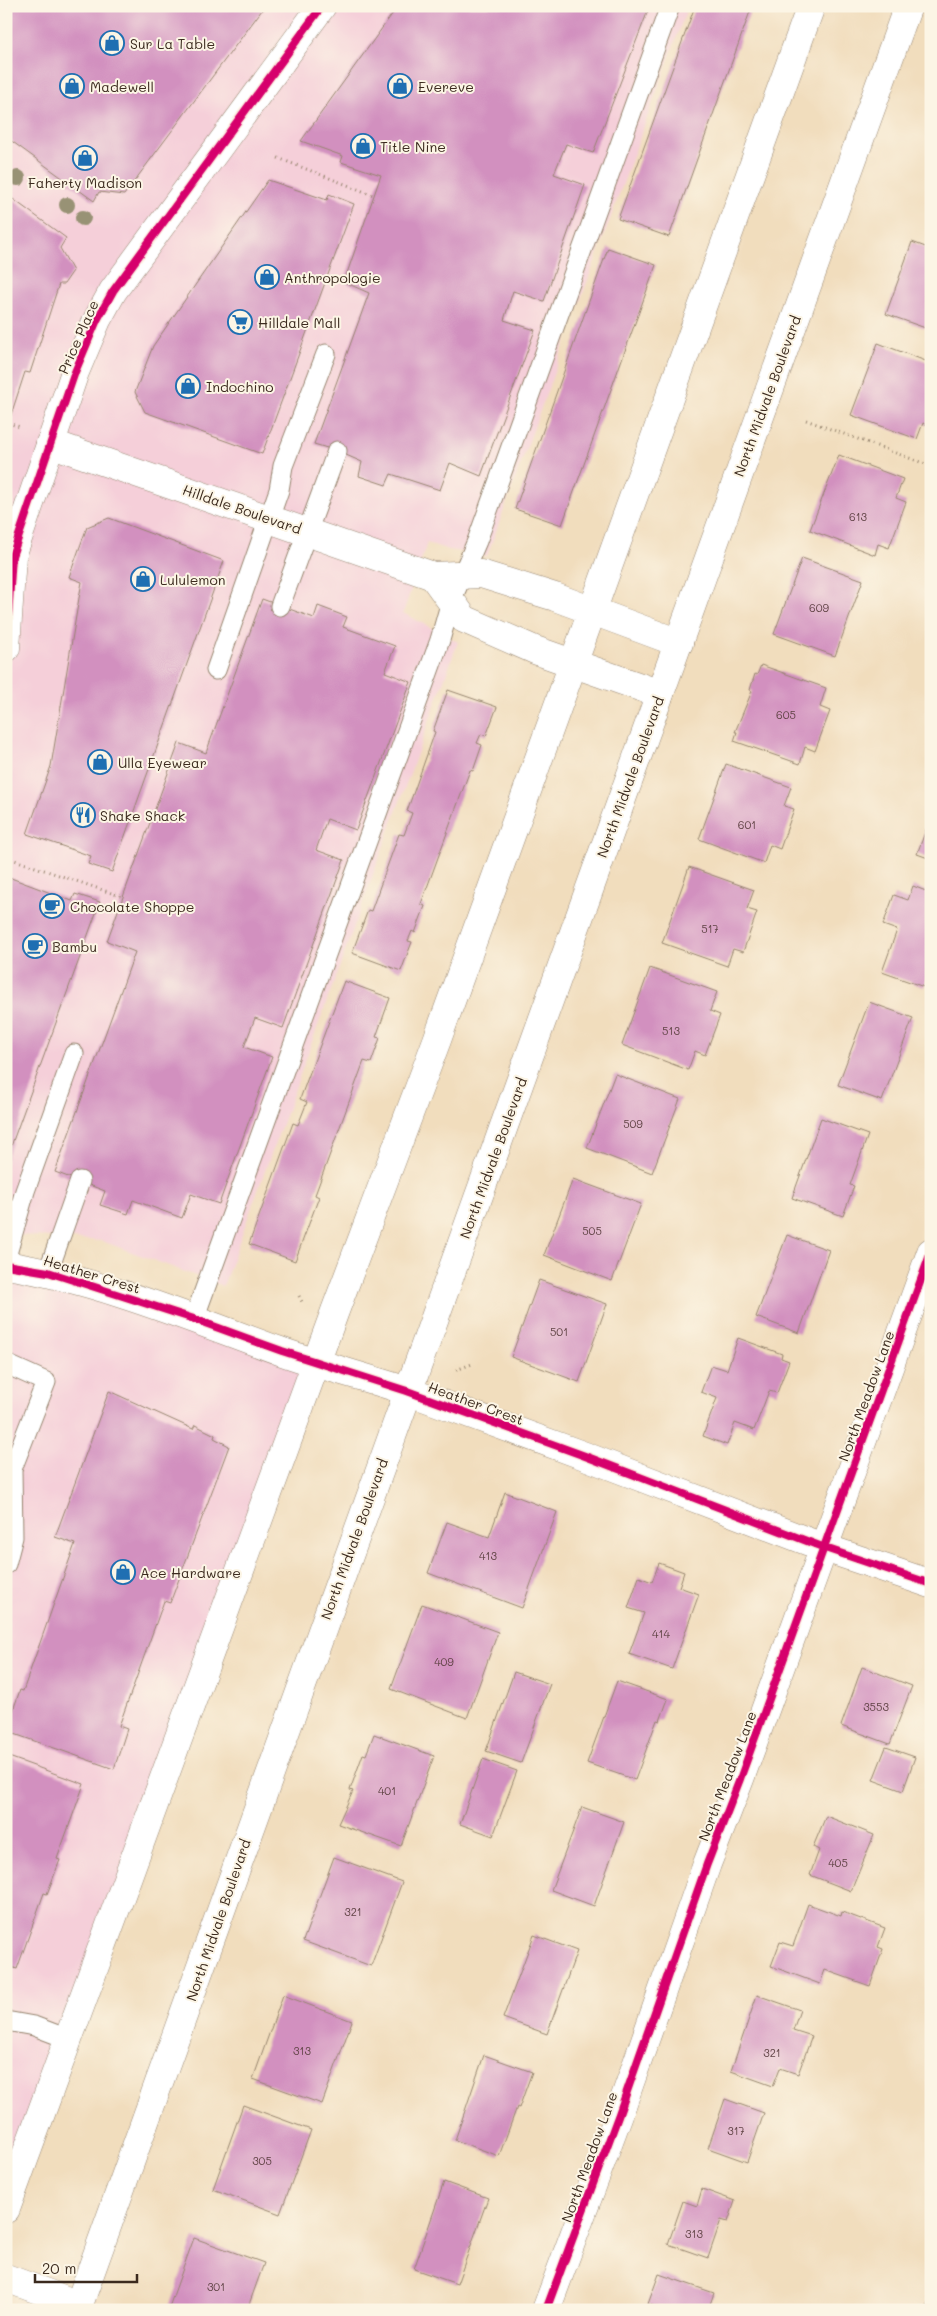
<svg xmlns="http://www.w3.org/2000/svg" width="937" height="2316" font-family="Mali,sans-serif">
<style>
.built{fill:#f5cfd9}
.building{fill:#d290bf}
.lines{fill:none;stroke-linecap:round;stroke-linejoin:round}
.lane-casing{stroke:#96846e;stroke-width:21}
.street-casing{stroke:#96846e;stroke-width:29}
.secondary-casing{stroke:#96846e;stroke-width:29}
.path{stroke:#96846e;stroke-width:3;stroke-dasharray:1 4;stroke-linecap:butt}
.lane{stroke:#fff;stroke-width:19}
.street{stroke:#fff;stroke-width:28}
.secondary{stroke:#fff;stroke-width:28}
.cycleway-casing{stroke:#fcf5e5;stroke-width:11}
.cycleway{stroke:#d6006c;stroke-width:8}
.tree{fill:#989274}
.labels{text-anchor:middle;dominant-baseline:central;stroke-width:4;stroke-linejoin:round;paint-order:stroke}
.number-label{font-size:11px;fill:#614446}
.poi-label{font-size:14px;fill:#3b2a1e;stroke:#fcf5e5;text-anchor:start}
.street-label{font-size:14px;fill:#3b2a1e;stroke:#fcf5e5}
</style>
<rect width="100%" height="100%" fill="#fcf5e5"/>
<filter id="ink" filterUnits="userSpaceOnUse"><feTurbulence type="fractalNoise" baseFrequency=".02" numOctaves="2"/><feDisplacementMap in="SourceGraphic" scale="10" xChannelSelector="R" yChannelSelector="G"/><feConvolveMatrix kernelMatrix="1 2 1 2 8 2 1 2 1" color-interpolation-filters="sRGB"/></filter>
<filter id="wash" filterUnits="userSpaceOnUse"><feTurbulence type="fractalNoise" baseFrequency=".0096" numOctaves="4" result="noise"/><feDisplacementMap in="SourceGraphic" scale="20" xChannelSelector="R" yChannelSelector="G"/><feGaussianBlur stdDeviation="1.12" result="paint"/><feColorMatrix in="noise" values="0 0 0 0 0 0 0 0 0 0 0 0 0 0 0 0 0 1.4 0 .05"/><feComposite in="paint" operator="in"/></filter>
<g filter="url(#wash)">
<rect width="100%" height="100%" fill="#f1ddbd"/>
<!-- built -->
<g class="built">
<path d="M6,6H688L487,556L449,550L427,543L403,613L458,642L223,1286L102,1241L6,1234Z"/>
<path d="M6,1265L317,1362L6,2209Z"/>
</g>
<g id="blocks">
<!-- building -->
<g class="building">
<path d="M6,6H265L124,195L99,192L94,201L6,137Z"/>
<path d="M398,6L649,8L593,153L566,144L554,174L585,185L544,301L513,291L504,320L535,330L481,476L450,463L440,490L391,474L386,485L359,476L362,462L337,451L314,444L369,293L344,282L381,175L341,162L343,156L301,141Z"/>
<path d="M695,6H752L669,237L618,219Z"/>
<path d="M268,180L327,200L329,194L354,204L262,454L145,412L135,392L153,346Z"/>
<path d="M6,194L66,238L60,248L73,271L64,284H59L30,373L25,372L7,427Z"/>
<path d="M912,242L931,249V330L886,314Z"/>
<path d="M608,248L656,265L562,525L515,509Z"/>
<path d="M878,343L931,363V416L927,425L923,423L917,439L851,415Z"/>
<path d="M839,455L903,479L896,498L906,502L889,548L878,544L875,555L810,530Z"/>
<path d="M109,518L224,561L112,872L88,864L91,856L27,834L51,766L79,598L82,582L69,577L87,527Z"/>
<path d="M802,558L863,580L835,656L774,634Z"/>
<path d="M262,599L314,618L318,606L347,617L343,627L395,646L385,672L411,682L356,830L327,819L316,850L344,860L283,1028L255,1018L244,1047L272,1057L219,1204L191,1194L182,1218L133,1200L128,1214L100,1205L105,1191L55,1172L135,952L107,941L179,743L206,753Z"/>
<path d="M761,665L826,688L820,707L830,711L815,751L805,747L800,764L734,741L737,732H735L752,691L750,690L755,674L757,675Z"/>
<path d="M448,690L497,707L486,736L481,734L477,743L482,745L473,771L470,770L421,904L425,906L415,933L412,931L408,941L412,942L401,971L352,953L368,910L371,911L399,834L404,835L412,813L407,811L435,732L433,731Z"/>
<path d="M726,764L791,787L784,806L794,809L780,849L770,845L764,863L699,839Z"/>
<path d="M931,816V859L917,854Z"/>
<path d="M689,867L754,890L747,909L757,912L743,952L733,949L727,966L662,943Z"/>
<path d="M11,878L72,901L75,894L100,902L6,1160V890Z"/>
<path d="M913,886L931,893V969L924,987L882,972L897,930L883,925L894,895L908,900Z"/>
<path d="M650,968L717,992L710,1011L720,1015L705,1055L695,1051L688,1070L622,1045Z"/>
<path d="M344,981L390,998L376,1037L380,1038L371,1063L364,1061L315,1195L319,1197L295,1261L249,1244L293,1123L298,1125L307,1102L300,1099Z"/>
<path d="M869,1002L913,1018L882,1101L838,1085Z"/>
<path d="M615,1074L680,1099L652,1173L587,1148Z"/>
<path d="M821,1118L868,1135L850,1185L854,1186L843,1216L792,1198Z"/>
<path d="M573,1179L641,1204L612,1281L544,1255Z"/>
<path d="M787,1235L829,1250L799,1333L756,1317Z"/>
<path d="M539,1280L607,1304L579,1382L511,1357Z"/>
<path d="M738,1338L782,1354L781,1358L789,1361L777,1393L769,1391L754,1430L735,1423L727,1445L703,1436L717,1398L701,1392L711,1365L727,1370Z"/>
<path d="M109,1391L193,1429L195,1425L215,1435L214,1438L229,1446L170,1603L164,1601L119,1726L127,1729L114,1769L6,1731L20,1690L23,1691L75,1544L55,1537Z"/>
<path d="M505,1492L557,1512L522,1608L428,1573L447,1522L489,1537Z"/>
<path d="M659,1563L684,1572L679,1587L699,1594L672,1669L629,1654L644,1613L628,1608L639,1577L652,1582Z"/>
<path d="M422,1604L498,1632L467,1718L391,1689Z"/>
<path d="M862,1667L912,1686L890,1744L841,1726Z"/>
<path d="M514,1672L550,1684L521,1763L486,1751Z"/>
<path d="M617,1681L668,1699L660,1721L657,1720L635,1780L587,1763Z"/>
<path d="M374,1734L434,1756L401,1846L338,1824L353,1791L350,1790L363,1754L366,1755Z"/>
<path d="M886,1747L915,1757L903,1791L873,1780Z"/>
<path d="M6,1756L84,1784L57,1859L60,1860L47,1894L44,1893L17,1969L6,1965Z"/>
<path d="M483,1759L517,1771L493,1836L460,1824Z"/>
<path d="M582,1807L624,1822L594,1906L551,1890Z"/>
<path d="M826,1816L874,1835L851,1891L810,1875L819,1850L813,1847Z"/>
<path d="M334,1857L402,1882L371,1966L303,1941Z"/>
<path d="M808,1904L841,1916L842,1912L885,1928L878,1947L883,1949L870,1986L825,1970L820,1984L771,1966L780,1942L793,1946Z"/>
<path d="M534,1935L577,1951L547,2034L503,2018Z"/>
<path d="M283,1995L352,2021L322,2104L253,2079Z"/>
<path d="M757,1995L800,2010L793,2030L812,2036L798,2074L780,2068L773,2086L731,2071Z"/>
<path d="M484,2055L532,2072L519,2108L517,2107L499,2156L455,2140Z"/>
<path d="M725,2099L764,2113L747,2162L708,2148Z"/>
<path d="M243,2105L311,2130L280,2214L213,2189Z"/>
<path d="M444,2182L488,2198L457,2284L414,2269Z"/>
<path d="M702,2189L735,2201L728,2222L721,2220L708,2258L668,2244L683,2201L697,2206Z"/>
<path d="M194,2238L264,2263L247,2310H168Z"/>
<path d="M659,2274L714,2293L708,2310H664L648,2304Z"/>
<path d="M931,2298V2310H925Z"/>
</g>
</g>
</g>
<g filter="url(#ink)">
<use href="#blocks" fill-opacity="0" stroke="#96846e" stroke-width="1"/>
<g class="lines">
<defs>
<g id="lane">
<path d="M280,606L337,451"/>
<path d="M216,670L279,490L283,466L326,354"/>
<path d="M6,1257L25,1191L74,1054"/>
<path d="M48,1272L80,1181"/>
<path d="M194,1319L440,640L451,601L477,541L670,6"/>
<path d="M6,1364L46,1382L12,1469L13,1537L6,1564"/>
<path d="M6,2021L34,2026L68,2039"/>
</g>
<g id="street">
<path d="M50,443L433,576L481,574L555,597L679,643"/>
<path d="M433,576L464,619L535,650L660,694"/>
<path d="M6,648L12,556L75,372L97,320L113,291L322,6"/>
<path d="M407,1391L585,1456L825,1548L931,1584"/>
<path d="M6,2278L79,2305"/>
<path d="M546,2310L619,2114L707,1864L740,1779L931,1252"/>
</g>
<g id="secondary">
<path d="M6,1265C99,1280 192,1319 280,1351C322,1366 365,1377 407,1391"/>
<path d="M6,2209L335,1311L437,1040L811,6"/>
<path d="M77,2310L908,6"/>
</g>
</defs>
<!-- lane casing -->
<use href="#lane" class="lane-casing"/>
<!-- street casing -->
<use href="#street" class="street-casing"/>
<!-- secondary casing -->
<use href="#secondary" class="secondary-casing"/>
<!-- path -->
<g class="path">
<path d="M278,158L373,195"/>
<path d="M806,420L931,466"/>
<path d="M8,423L20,427"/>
<path d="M6,857L123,897"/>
<path d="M299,1296L302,1302"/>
<path d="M456,1370L472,1364"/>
</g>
<!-- lane -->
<use href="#lane" class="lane"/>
<!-- street -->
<use href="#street" class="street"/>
<!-- secondary -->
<use href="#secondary" class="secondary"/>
<defs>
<g id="cycleway">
<path d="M6,648L12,556L75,372L97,320L113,291L322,6"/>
<path d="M6,1265L48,1272L194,1319L282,1351L407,1391L585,1456L825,1548L931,1584"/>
<path d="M546,2310L619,2114L707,1864L740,1779L931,1252"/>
</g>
</defs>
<!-- cycleway casing -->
<use href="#cycleway" class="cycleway-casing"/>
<!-- cycleway -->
<use href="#cycleway" class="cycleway"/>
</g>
<!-- trees -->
<g class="tree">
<circle cx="18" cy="178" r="8"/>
<circle cx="67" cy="205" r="8"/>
<circle cx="83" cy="218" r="8"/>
</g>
</g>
<!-- icons -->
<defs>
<symbol id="shop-ring" viewBox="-11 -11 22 22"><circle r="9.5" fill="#fcf5e5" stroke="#1f6fb2" stroke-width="1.5"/><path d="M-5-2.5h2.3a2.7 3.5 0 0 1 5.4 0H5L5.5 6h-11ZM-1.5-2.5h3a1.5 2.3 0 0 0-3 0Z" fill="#1f6fb2"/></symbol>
<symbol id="supermarket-ring" viewBox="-11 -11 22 22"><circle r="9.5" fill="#fcf5e5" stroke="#1f6fb2" stroke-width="1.5"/><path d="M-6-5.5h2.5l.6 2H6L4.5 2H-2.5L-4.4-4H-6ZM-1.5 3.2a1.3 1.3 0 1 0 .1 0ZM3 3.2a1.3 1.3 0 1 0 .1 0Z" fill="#1f6fb2"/></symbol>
<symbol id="restaurant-ring" viewBox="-11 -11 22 22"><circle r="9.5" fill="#fcf5e5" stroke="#1f6fb2" stroke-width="1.5"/><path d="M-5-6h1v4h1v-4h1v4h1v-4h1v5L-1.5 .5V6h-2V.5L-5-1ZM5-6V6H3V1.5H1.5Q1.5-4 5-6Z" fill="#1f6fb2"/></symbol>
<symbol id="cafe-ring" viewBox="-11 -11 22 22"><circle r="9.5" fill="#fcf5e5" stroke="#1f6fb2" stroke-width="1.5"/><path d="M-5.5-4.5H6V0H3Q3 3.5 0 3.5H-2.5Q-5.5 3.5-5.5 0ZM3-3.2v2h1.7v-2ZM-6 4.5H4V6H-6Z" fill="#1f6fb2"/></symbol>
</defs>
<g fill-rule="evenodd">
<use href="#shop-ring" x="98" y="29" width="28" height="28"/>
<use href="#shop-ring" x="58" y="72" width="28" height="28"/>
<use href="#shop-ring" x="386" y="72" width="28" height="28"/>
<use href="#shop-ring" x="349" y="132" width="28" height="28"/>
<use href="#shop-ring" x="71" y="144" width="28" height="28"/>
<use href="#shop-ring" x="253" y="263" width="28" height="28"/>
<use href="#supermarket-ring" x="226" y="308" width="28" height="28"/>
<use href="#shop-ring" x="174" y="372" width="28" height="28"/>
<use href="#shop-ring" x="129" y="565" width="28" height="28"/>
<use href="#shop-ring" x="86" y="748" width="28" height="28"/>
<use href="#restaurant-ring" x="69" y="801" width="28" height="28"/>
<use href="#cafe-ring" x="38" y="892" width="28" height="28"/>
<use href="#cafe-ring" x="21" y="932" width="28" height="28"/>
<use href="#shop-ring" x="109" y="1558" width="28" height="28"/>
</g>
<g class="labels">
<!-- number labels -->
<g class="number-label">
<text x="858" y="516">613</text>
<text x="819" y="607">609</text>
<text x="786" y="714">605</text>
<text x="747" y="824">601</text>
<text x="710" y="928">517</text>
<text x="671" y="1030">513</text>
<text x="633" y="1123">509</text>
<text x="592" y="1230">505</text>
<text x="559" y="1331">501</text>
<text x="488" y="1555">413</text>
<text x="661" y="1633">414</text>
<text x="444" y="1661">409</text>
<text x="876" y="1706">3553</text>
<text x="387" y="1790">401</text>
<text x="838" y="1862">405</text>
<text x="353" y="1911">321</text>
<text x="302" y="2050">313</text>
<text x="772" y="2052">321</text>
<text x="736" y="2130">317</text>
<text x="262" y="2160">305</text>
<text x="694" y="2233">313</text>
<text x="216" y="2286">301</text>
</g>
<!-- poi labels -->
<g class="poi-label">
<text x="130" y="43">Sur La Table</text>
<text x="90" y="86">Madewell</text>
<text x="418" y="86">Evereve</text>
<text x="380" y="146">Title Nine</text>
<text x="85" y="182" text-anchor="middle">Faherty Madison</text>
<text x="284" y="277">Anthropologie</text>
<text x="258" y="322">Hilldale Mall</text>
<text x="206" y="386">Indochino</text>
<text x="160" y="579">Lululemon</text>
<text x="118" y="762">Ulla Eyewear</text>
<text x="100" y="815">Shake Shack</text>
<text x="70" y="906">Chocolate Shoppe</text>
<text x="52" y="946">Bambu</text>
<text x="140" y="1572">Ace Hardware</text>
</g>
<!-- street labels -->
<g class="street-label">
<text transform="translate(78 337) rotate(-66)">Price Place</text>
<text transform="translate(767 396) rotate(-70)">North Midvale Boulevard</text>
<text transform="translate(242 509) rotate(19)">Hilldale Boulevard</text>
<text transform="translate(630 777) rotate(-70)">North Midvale Boulevard</text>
<text transform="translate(493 1158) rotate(-70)">North Midvale Boulevard</text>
<text transform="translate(92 1274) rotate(17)">Heather Crest</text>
<text transform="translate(866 1396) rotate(-70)">North Meadow Lane</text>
<text transform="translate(476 1403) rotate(20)">Heather Crest</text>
<text transform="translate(354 1539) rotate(-70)">North Midvale Boulevard</text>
<text transform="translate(727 1776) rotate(-69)">North Meadow Lane</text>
<text transform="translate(218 1920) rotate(-71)">North Midvale Boulevard</text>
<text transform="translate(589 2157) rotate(-70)">North Meadow Lane</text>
</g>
</g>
<!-- margin -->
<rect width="937" height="2316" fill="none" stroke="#fcf5e5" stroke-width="25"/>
<!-- scale -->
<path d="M35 2274v8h102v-8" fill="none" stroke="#3b2a1e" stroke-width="2.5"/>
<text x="42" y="2274" font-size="15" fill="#3b2a1e" stroke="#fcf5e5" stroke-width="4" paint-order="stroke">20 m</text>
</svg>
